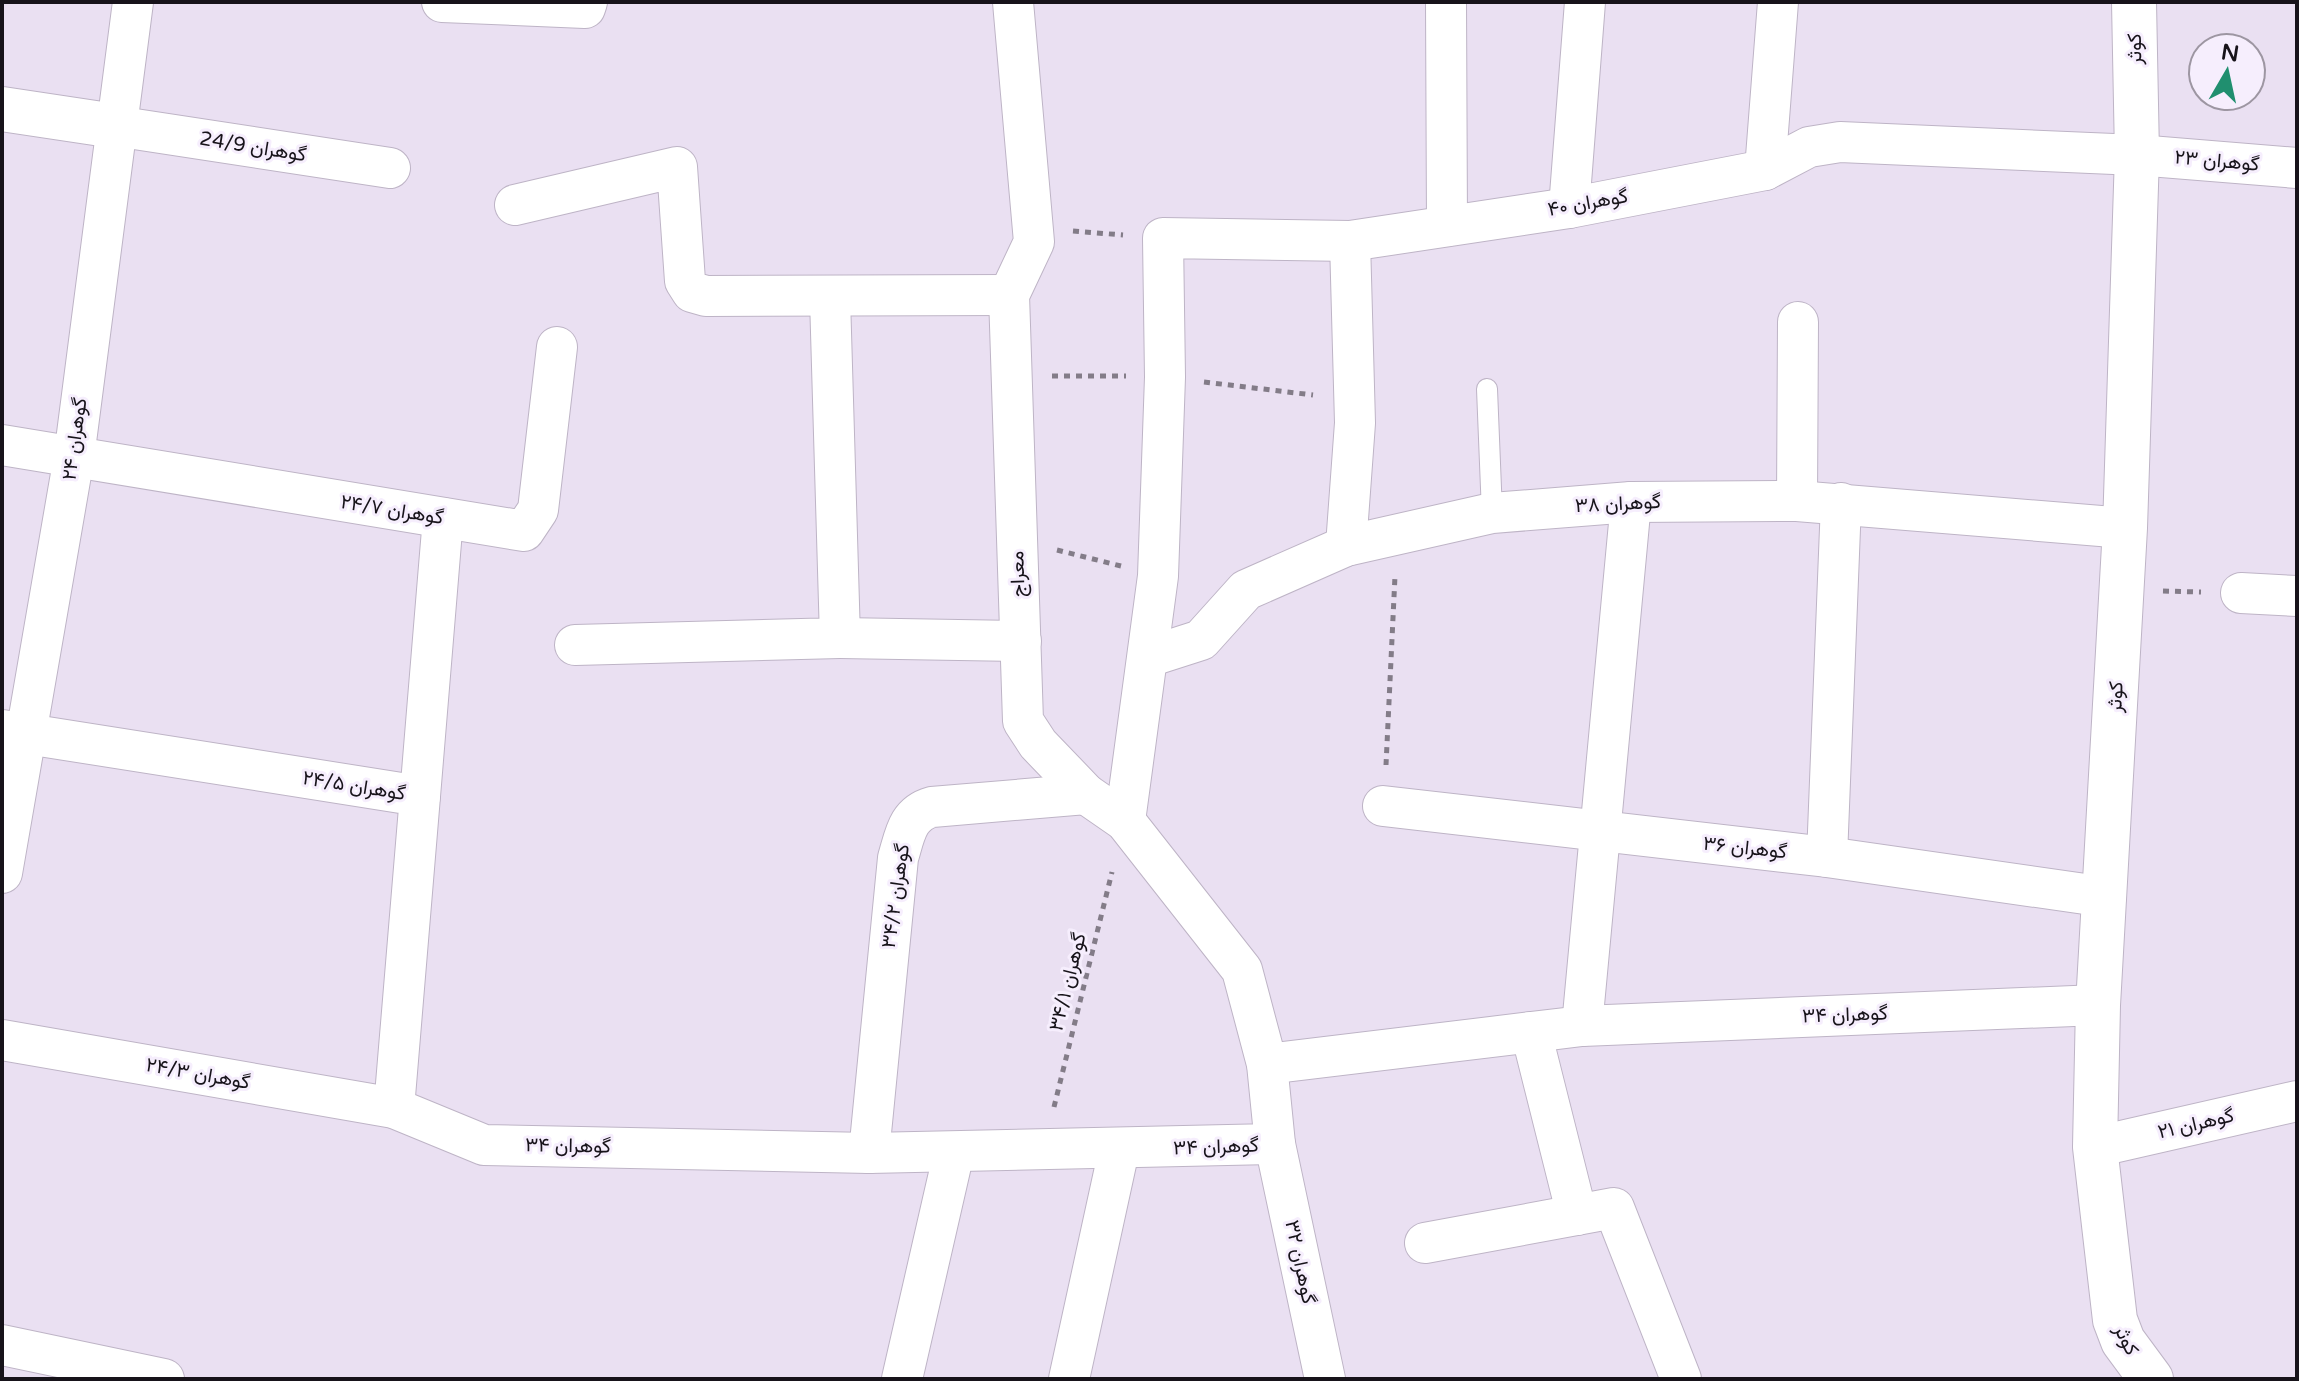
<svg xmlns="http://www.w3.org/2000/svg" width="2299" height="1381" font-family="'Varela Round',Vazirmatn,sans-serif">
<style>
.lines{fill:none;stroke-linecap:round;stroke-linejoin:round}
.lane-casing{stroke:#beb4c6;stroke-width:22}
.street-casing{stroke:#beb4c6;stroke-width:42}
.secondary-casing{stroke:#beb4c6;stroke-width:46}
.path{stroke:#837c88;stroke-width:5;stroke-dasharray:6 6;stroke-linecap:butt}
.lane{stroke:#fff;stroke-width:20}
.street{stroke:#fff;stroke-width:40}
.secondary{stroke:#fff;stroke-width:44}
.labels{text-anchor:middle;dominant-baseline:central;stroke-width:6;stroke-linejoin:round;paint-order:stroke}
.street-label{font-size:20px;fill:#17131a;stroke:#f6eefd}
</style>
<rect width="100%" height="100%" fill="#eae0f2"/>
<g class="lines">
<defs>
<path id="lane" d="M1487,389L1492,513"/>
<g id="street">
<path d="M442,2L585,8L587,2"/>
<path d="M1446,2L1447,226"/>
<path d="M115,126L390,168"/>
<path d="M1765,170L1778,2"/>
<path d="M515,205L677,167L685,281L692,292L706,296L1009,295"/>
<path d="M1569,208L1585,2"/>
<path d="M2,445L524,531L538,510L557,347"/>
<path d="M1797,501L1798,322"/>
<path d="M1346,546L1355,423L1350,241"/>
<path d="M2241,593L2297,596"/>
<path d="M840,638L1021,641"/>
<path d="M575,645L840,638L830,298"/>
<path d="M1148,657L1201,640L1246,590L1346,546L1492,513L1631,502L1797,501L2125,528"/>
<path d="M2,730L420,796L394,1108"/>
<path d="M420,796L443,518"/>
<path d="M1383,806L1827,857L2106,897"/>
<path d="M1125,821L1158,576L1165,377L1163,238L1350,241L1569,208L1765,170L1809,147L1840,142L2137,155L2297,168"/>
<path d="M1827,857L1841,503"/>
<path d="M2,873L74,457L133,2"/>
<path d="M1582,1026L1631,502"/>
<path d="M1531,1032L1577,1215"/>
<path d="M2,1040L394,1108L484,1145L869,1153L1275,1144L1267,1064L1242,970L1125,821L1086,794L1038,744L1023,721L1009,295L1034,242L1013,2"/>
<path d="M1267,1064L1582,1026L2098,1005"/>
<path d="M1275,1144L1325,1379"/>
<path d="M2095,1147L2297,1101"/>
<path d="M869,1153L898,858C905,835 907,814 932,807L1086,794"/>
<path d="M1425,1243L1614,1208L1681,1379"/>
<path d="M2,1345L164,1379"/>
<path d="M902,1379L954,1152"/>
<path d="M1069,1379L1119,1150"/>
</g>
<g id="secondary">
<path d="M2134,2L2137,155L2125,528L2098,1005L2095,1147L2115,1320L2123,1341L2151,1379"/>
<path d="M2,109L115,126"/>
</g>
</defs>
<!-- lane casing -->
<use href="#lane" class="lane-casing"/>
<!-- street casing -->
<use href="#street" class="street-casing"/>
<!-- secondary casing -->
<use href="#secondary" class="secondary-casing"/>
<!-- path -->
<g class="path">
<path d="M1073,231L1123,235"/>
<path d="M1052,376H1126"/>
<path d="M1204,382L1313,395"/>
<path d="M1057,550L1121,566"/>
<path d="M2163,591L2201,592"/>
<path d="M1386,765L1395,576"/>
<path d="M1054,1107L1112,872"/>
</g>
<!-- lane -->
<use href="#lane" class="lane"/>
<!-- street -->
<use href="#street" class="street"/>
<!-- secondary -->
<use href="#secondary" class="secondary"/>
</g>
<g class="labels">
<!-- street labels -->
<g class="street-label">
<text transform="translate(2135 49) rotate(-91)">کوثر</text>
<text transform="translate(253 147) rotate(9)">گوهران 24/9</text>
<text transform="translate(2217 161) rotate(5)">گوهران ۲۳</text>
<text transform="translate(1588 203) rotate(-10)">گوهران ۴۰</text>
<text transform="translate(75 439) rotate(-82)">گوهران ۲۴</text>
<text transform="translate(1618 504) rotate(-3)">گوهران ۳۸</text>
<text transform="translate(392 510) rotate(9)">گوهران ۲۴/۷</text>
<text transform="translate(1018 574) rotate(-92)">معراج</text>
<text transform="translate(2116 697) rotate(-87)">کوثر</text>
<text transform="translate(354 786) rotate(9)">گوهران ۲۴/۵</text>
<text transform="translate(1745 848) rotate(6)">گوهران ۳۶</text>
<text transform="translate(896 896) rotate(-82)">گوهران ۳۴/۲</text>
<text transform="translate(1068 982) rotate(-76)">گوهران ۳۴/۱</text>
<text transform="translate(1845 1015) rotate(-2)">گوهران ۳۴</text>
<text transform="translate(198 1074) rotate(10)">گوهران ۲۴/۳</text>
<text transform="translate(2196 1124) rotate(-13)">گوهران ۲۱</text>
<text transform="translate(568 1146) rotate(1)">گوهران ۳۴</text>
<text transform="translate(1216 1147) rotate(-2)">گوهران ۳۴</text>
<text transform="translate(1300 1262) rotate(78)">گوهران ۳۲</text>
<text transform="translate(2126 1340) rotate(64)">کوثر</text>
</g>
</g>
<!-- border -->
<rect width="2299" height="1381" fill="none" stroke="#17131a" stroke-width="8"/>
<!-- north arrow -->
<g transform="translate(2227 72) rotate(9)"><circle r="38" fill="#f6eefd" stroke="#9d96a2" stroke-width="2"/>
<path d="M0-6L14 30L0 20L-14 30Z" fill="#208f6f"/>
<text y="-12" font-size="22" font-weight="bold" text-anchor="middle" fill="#17131a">N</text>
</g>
</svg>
